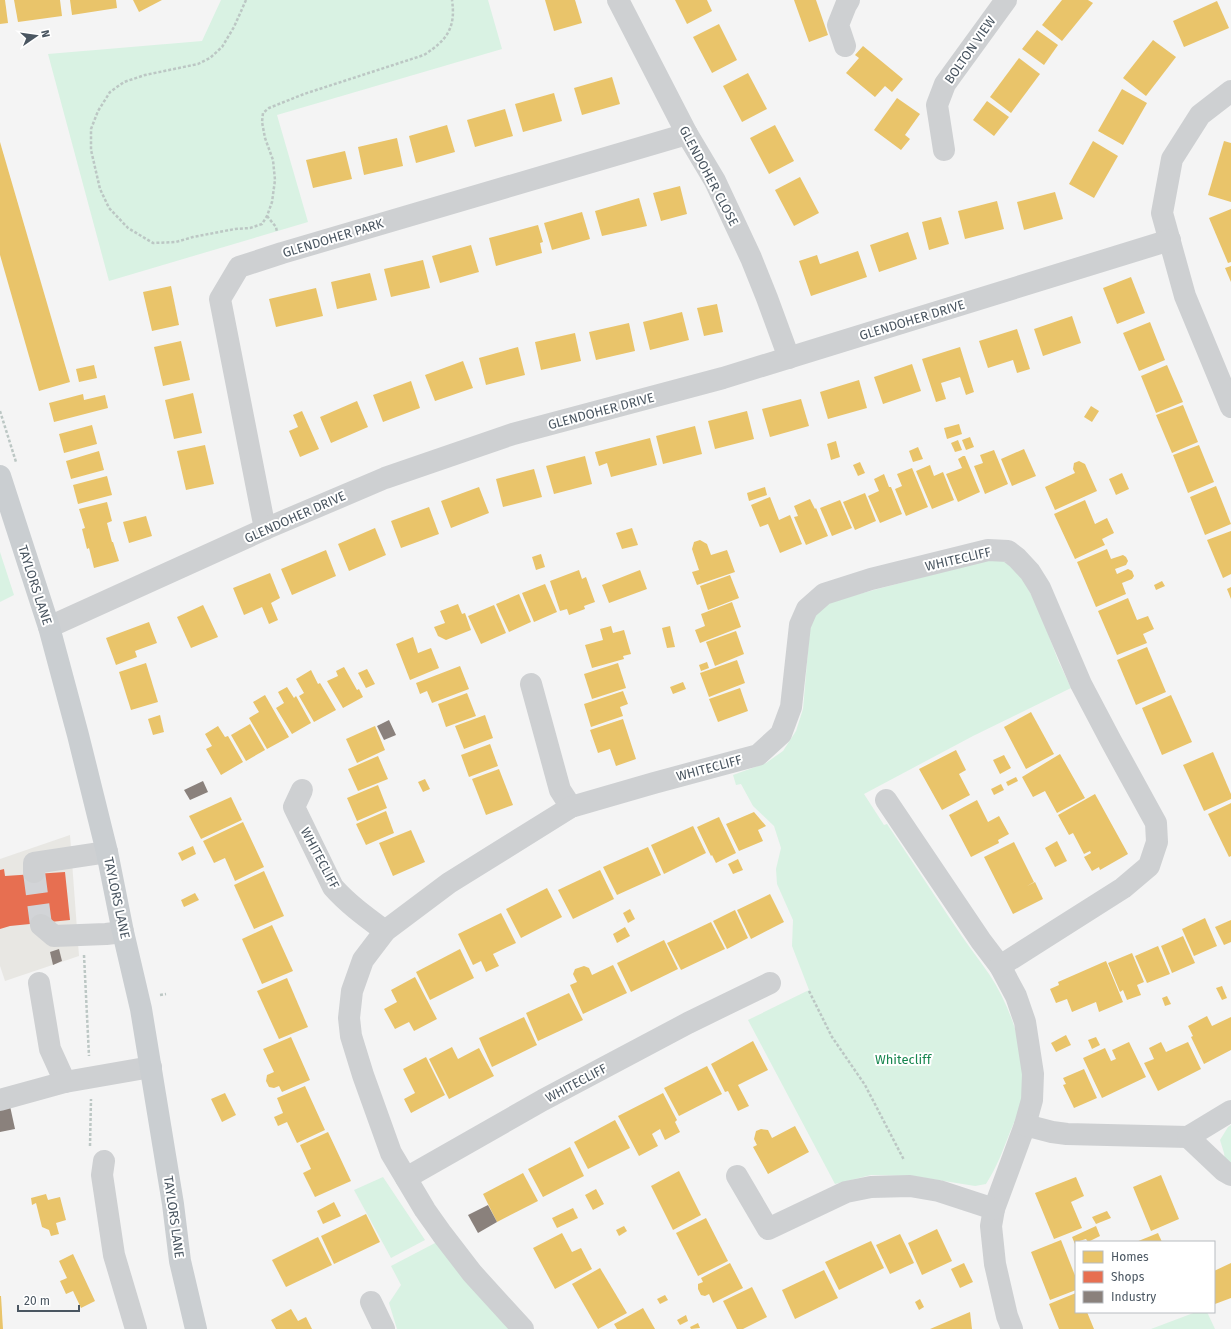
<svg xmlns="http://www.w3.org/2000/svg" width="1231" height="1329" font-family="'Fira Sans',sans-serif">
<style>
.commercial{fill:#e8e7e3}
.green{fill:#d9f2e3}
.homes{fill:#e9c46a}
.shops{fill:#e76f51}
.industry{fill:#8a817c}
.lines{fill:none;stroke-linecap:round;stroke-linejoin:round}
.minor-tunnel{stroke:#d2d4d7;stroke-width:22;stroke-dasharray:22 11;stroke-linecap:butt}
.path{stroke:#bcc7c4;stroke-width:2.5;stroke-dasharray:3 2;stroke-linecap:butt}
.minor{stroke:#ced0d2;stroke-width:22}
.major{stroke:#caced1;stroke-width:22}
.labels{text-anchor:middle;dominant-baseline:central;stroke-width:4;stroke-linejoin:round;paint-order:stroke}
.street-label{font-size:13px;fill:#4a5661;stroke:#fff}
.park-label{font-size:13px;fill:#17864f;stroke:#fff}
</style>
<rect width="100%" height="100%" fill="#f4f4f4"/>
<!-- commercial -->
<path class="commercial" d="M70,835L79,956L5,981L0,966V859Z"/>
<!-- green -->
<g class="green">
<path d="M221,0H488L502,49L277,115L308,222L109,281L48,54L202,41Z"/>
<path d="M0,552L14,595L0,602Z"/>
<path d="M991,559L1002,560L1020,573L1039,610L1058,660L1071,688L973,736L864,794L884,825L887,824C912,861 936,898 961,935C970,948 980,961 989,974C1013,1010 1028,1057 1021,1101C1020,1111 1014,1122 1010,1132C1003,1150 997,1167 986,1184L975,1186L913,1176L871,1175L835,1184L748,1020L809,990L792,946L793,920L777,884L776,869L781,848L774,826L753,806L741,784L736,785L733,775L766,763L783,751L796,731L803,709L810,628L816,614L829,603L855,595Z"/>
<path d="M1231,1125V1166L1225,1161L1224,1153L1220,1140L1228,1127Z"/>
<path d="M383,1177L425,1240L391,1258L354,1190Z"/>
<path d="M437,1242L513,1329H397L389,1303L401,1285L391,1266Z"/>
<path d="M1196,1312H1207L1215,1329H1151Z"/>
</g>
<!-- homes -->
<g class="homes">
<path d="M0,0H5L8,23L0,24Z"/>
<path d="M14,0H60L62,16L18,22Z"/>
<path d="M70,0H116L117,8L72,15Z"/>
<path d="M133,0H162L139,12Z"/>
<path d="M545,0H575L582,23L554,31Z"/>
<path d="M675,0H707L712,11L687,24Z"/>
<path d="M794,0H816L828,35L809,42Z"/>
<path d="M1062,0H1088L1093,3L1062,41L1042,25Z"/>
<path d="M1217,1L1229,28L1184,47L1173,21Z"/>
<path d="M719,24L737,60L712,73L693,37Z"/>
<path d="M1037,30L1058,45L1044,65L1022,49Z"/>
<path d="M1153,40L1176,57L1146,96L1123,78Z"/>
<path d="M863,46L903,79L892,92L885,86L875,97L846,73L859,58L855,55Z"/>
<path d="M1019,58L1040,74L1011,113L990,97Z"/>
<path d="M748,73L767,109L742,122L723,86Z"/>
<path d="M612,77L620,104L582,115L574,88Z"/>
<path d="M1122,89L1147,103L1123,145L1098,131Z"/>
<path d="M554,93L562,121L523,132L515,104Z"/>
<path d="M897,98L920,114L905,135L910,139L901,150L874,130Z"/>
<path d="M987,101L1009,117L994,136L973,120Z"/>
<path d="M505,109L513,136L475,147L467,120Z"/>
<path d="M447,125L455,152L416,163L409,136Z"/>
<path d="M775,125L794,161L769,174L750,138Z"/>
<path d="M397,138L403,166L364,175L358,147Z"/>
<path d="M1093,141L1118,156L1094,198L1069,184Z"/>
<path d="M1224,141L1231,143V202L1208,195Z"/>
<path d="M0,142L70,382L39,391L0,255Z"/>
<path d="M345,151L352,179L313,188L306,160Z"/>
<path d="M800,177L819,213L794,226L775,190Z"/>
<path d="M680,186L687,214L661,221L653,193Z"/>
<path d="M1055,192L1063,219L1024,230L1017,202Z"/>
<path d="M639,198L647,226L602,236L595,211Z"/>
<path d="M997,201L1004,229L965,239L958,211Z"/>
<path d="M1231,209V262L1228,263L1209,218Z"/>
<path d="M582,212L590,239L552,250L544,223Z"/>
<path d="M941,217L949,244L929,250L922,222Z"/>
<path d="M538,225L543,242L540,243L542,253L496,266L489,238Z"/>
<path d="M908,232L917,259L879,272L870,245Z"/>
<path d="M471,245L479,272L440,283L432,256Z"/>
<path d="M858,251L867,277L811,296L799,261L817,255L820,264Z"/>
<path d="M423,260L430,288L391,297L384,269Z"/>
<path d="M1231,266V282L1225,268Z"/>
<path d="M370,273L377,300L337,309L331,282Z"/>
<path d="M1131,277L1145,313L1117,324L1103,288Z"/>
<path d="M171,286L179,325L152,331L143,292Z"/>
<path d="M316,288L323,316L276,327L269,299Z"/>
<path d="M717,304L723,332L704,336L697,308Z"/>
<path d="M682,312L689,340L650,350L643,322Z"/>
<path d="M1072,316L1081,343L1043,356L1034,329Z"/>
<path d="M1150,322L1165,360L1139,371L1123,333Z"/>
<path d="M629,323L635,351L596,360L589,332Z"/>
<path d="M1017,329L1030,369L1017,373L1013,360L988,368L979,341Z"/>
<path d="M575,333L581,361L541,370L535,342Z"/>
<path d="M181,341L190,380L163,386L154,347Z"/>
<path d="M518,347L525,375L486,385L479,358Z"/>
<path d="M960,347L974,392L966,395L960,377L941,383L946,399L936,402L922,359Z"/>
<path d="M463,361L473,388L435,401L425,375Z"/>
<path d="M912,364L921,391L883,404L874,377Z"/>
<path d="M94,365L97,378L79,382L76,369Z"/>
<path d="M1167,365L1183,402L1156,413L1141,376Z"/>
<path d="M859,380L867,408L828,419L820,392Z"/>
<path d="M411,381L420,408L383,422L373,395Z"/>
<path d="M193,393L202,433L174,439L165,400Z"/>
<path d="M83,394L84,400L105,395L108,408L54,422L49,403Z"/>
<path d="M801,399L809,426L770,437L762,409Z"/>
<path d="M357,401L368,427L331,443L320,417Z"/>
<path d="M1183,405L1198,442L1172,453L1156,415Z"/>
<path d="M1091,406L1099,411L1092,422L1084,417Z"/>
<path d="M302,411L319,449L300,457L289,431L298,427L293,415Z"/>
<path d="M747,411L754,439L715,449L708,421Z"/>
<path d="M959,424L962,434L947,439L944,428Z"/>
<path d="M92,425L97,444L64,453L59,434Z"/>
<path d="M695,426L702,454L663,464L656,436Z"/>
<path d="M970,437L974,447L966,450L962,440Z"/>
<path d="M650,438L657,465L611,477L607,463L599,466L595,452Z"/>
<path d="M958,440L962,450L955,452L951,443Z"/>
<path d="M836,441L840,457L831,460L827,444Z"/>
<path d="M205,445L214,484L186,490L177,451Z"/>
<path d="M1199,445L1214,482L1188,493L1173,455Z"/>
<path d="M918,447L923,459L913,462L909,451Z"/>
<path d="M1024,449L1036,476L1012,486L1001,459Z"/>
<path d="M994,450L1008,484L985,494L974,466L983,463L980,455Z"/>
<path d="M99,451L104,470L71,479L66,461Z"/>
<path d="M585,456L592,484L554,494L546,466Z"/>
<path d="M963,456H965L980,492L958,502L946,474L962,468L958,459Z"/>
<path d="M1079,461L1085,464L1097,491L1055,510L1045,487L1075,473L1073,469L1074,463Z"/>
<path d="M860,462L865,473L858,476L853,465Z"/>
<path d="M930,465L934,476L943,472L954,500L932,509L916,471Z"/>
<path d="M912,468L928,507L906,516L895,489L902,486L897,474Z"/>
<path d="M534,469L542,497L503,507L496,479Z"/>
<path d="M1122,473L1129,489L1116,495L1109,479Z"/>
<path d="M884,474L889,487H891L902,514L880,523L868,496L879,491L874,479Z"/>
<path d="M107,476L112,495L78,504L73,485Z"/>
<path d="M1216,486L1231,524L1205,535L1190,497Z"/>
<path d="M479,487L489,513L451,528L441,501Z"/>
<path d="M765,487L767,495L749,501L747,493Z"/>
<path d="M865,493L876,521L855,530L843,502Z"/>
<path d="M770,497L779,520L790,515L802,544L780,553L768,524L760,527L751,505Z"/>
<path d="M810,499L815,509L816,508L828,536L806,545L794,517L798,516L794,506Z"/>
<path d="M840,500L852,528L832,536L820,508Z"/>
<path d="M1085,500L1095,524L1107,518L1114,533L1102,539L1105,545L1075,559L1054,514Z"/>
<path d="M107,502L112,521L107,523L112,542H113L119,561L94,568L89,548L87,549L82,529L85,528L79,509Z"/>
<path d="M429,507L439,534L401,548L391,521Z"/>
<path d="M146,516L152,536L129,543L123,522Z"/>
<path d="M375,528L386,555L349,571L338,544Z"/>
<path d="M632,528L638,545L622,549L616,533Z"/>
<path d="M1231,531V574L1223,578L1207,540Z"/>
<path d="M700,540L707,544L711,555L727,550L735,572L697,585L692,572L699,570L692,549L694,542Z"/>
<path d="M1107,549L1111,559L1123,555L1126,557L1128,561L1126,565L1115,569L1117,574L1128,569L1132,571L1134,576L1132,579L1122,583L1126,594L1096,607L1077,562Z"/>
<path d="M326,550L336,576L292,595L281,569Z"/>
<path d="M541,554L545,567L536,570L532,557Z"/>
<path d="M579,570L582,579L586,577L595,602L584,606L585,609L569,615L567,609L560,611L550,581Z"/>
<path d="M640,570L647,589L609,603L602,585Z"/>
<path d="M270,573L280,598L271,603L278,620L269,624L262,607L244,615L233,588Z"/>
<path d="M730,575L739,598L708,610L700,586Z"/>
<path d="M1162,581L1165,586L1156,590L1154,585Z"/>
<path d="M545,584L557,612L534,622L522,593Z"/>
<path d="M1231,587V599L1227,589Z"/>
<path d="M519,594L531,622L509,632L496,604Z"/>
<path d="M1128,598L1137,620L1148,616L1154,629L1143,634L1147,643L1117,655L1098,611Z"/>
<path d="M732,602L741,627L700,643L695,630L705,626L701,614Z"/>
<path d="M458,604L462,614L465,613L471,630L446,640L438,636L434,627L445,623L440,611Z"/>
<path d="M203,605L218,637L191,648L177,617Z"/>
<path d="M494,605L506,633L481,644L468,616Z"/>
<path d="M149,622L157,643L135,651L137,657L116,665L106,638Z"/>
<path d="M611,626L613,633L624,630L631,654L623,656L624,659L592,668L585,645L603,640L600,629Z"/>
<path d="M670,626L675,647L667,648L662,628Z"/>
<path d="M736,631L744,654L715,666L706,642Z"/>
<path d="M413,637L418,653L431,648L439,668L410,680L396,644Z"/>
<path d="M1147,647L1166,692L1136,705L1117,660Z"/>
<path d="M737,660L745,683L709,697L700,673Z"/>
<path d="M707,662L709,668L701,671L699,665Z"/>
<path d="M146,663L158,702L131,710L119,672Z"/>
<path d="M618,663L626,688L592,699L584,674Z"/>
<path d="M460,666L469,689L432,703L427,691L420,694L416,683Z"/>
<path d="M344,667L357,690L359,689L363,697L343,708L327,681L338,676L336,671Z"/>
<path d="M367,669L375,684L366,688L358,673Z"/>
<path d="M311,670L318,684L320,683L336,710L314,722L299,696L304,693L296,679Z"/>
<path d="M683,682L686,689L673,694L670,687Z"/>
<path d="M287,687L294,698L296,696L311,723L292,734L276,708L284,703L278,692Z"/>
<path d="M740,688L748,711L718,722L709,699Z"/>
<path d="M623,691L628,704L620,707L623,716L591,727L584,704Z"/>
<path d="M467,693L476,716L446,727L438,704Z"/>
<path d="M265,695L289,737L267,749L249,718L259,712L253,702Z"/>
<path d="M1171,695L1192,742L1162,755L1142,708Z"/>
<path d="M1031,712L1054,754L1026,769L1004,727Z"/>
<path d="M160,715L164,732L153,735L148,719Z"/>
<path d="M485,715L493,738L464,749L455,726Z"/>
<path d="M623,719L636,759L616,766L610,749L598,753L590,730Z"/>
<path d="M250,724L265,750L246,761L231,735Z"/>
<path d="M218,726L225,737L228,736L243,762L221,775L206,749L212,746L205,734Z"/>
<path d="M375,726L385,750L357,763L346,739Z"/>
<path d="M490,744L498,766L469,777L461,755Z"/>
<path d="M956,750L966,770L959,774L970,795L942,810L919,769Z"/>
<path d="M1213,752L1231,794V799L1204,811L1183,765Z"/>
<path d="M1060,754L1085,798L1057,813L1045,791L1033,797L1022,777Z"/>
<path d="M1004,755L1011,768L1000,774L993,760Z"/>
<path d="M378,756L388,779L358,791L348,769Z"/>
<path d="M499,769L513,805L486,815L472,779Z"/>
<path d="M1016,777L1018,781L1008,786L1006,782Z"/>
<path d="M425,779L430,789L423,792L418,782Z"/>
<path d="M1001,784L1004,790L994,795L991,789Z"/>
<path d="M378,785L387,808L357,821L347,798Z"/>
<path d="M1095,794L1128,854L1100,870L1099,867L1092,871L1084,857L1091,853L1090,851L1084,854L1073,833L1069,835L1058,815Z"/>
<path d="M231,797L242,820L201,839L189,816Z"/>
<path d="M977,800L988,822L999,816L1009,834L998,840L999,843L971,857L949,815Z"/>
<path d="M1231,803V856L1229,857L1208,814Z"/>
<path d="M386,811L394,833L366,845L356,824Z"/>
<path d="M754,812L766,826L758,830L763,841L739,851L726,824Z"/>
<path d="M719,817L736,853L716,863L712,855L711,856L697,827Z"/>
<path d="M243,822L264,867L235,881L225,858L214,863L203,841Z"/>
<path d="M693,826L706,853L664,874L651,845Z"/>
<path d="M411,830L425,862L393,876L379,843Z"/>
<path d="M1057,841L1067,861L1055,867L1045,848Z"/>
<path d="M1014,842L1034,882L1027,886L1035,882L1043,899L1013,914L984,857Z"/>
<path d="M193,846L196,854L182,861L178,853Z"/>
<path d="M648,847L661,875L617,895L603,867Z"/>
<path d="M738,859L743,870L733,874L728,864Z"/>
<path d="M600,870L614,899L573,919L558,890Z"/>
<path d="M264,871L284,916L254,929L234,885Z"/>
<path d="M547,888L562,917L521,938L506,909Z"/>
<path d="M195,893L199,900L184,907L181,900Z"/>
<path d="M770,894L784,922L751,939L737,910Z"/>
<path d="M630,909L635,919L628,923L623,913Z"/>
<path d="M735,910L748,938L727,949L713,921Z"/>
<path d="M501,913L516,943L493,954L499,966L486,972L481,961L473,965L458,934Z"/>
<path d="M1205,918L1217,946L1194,956L1182,929Z"/>
<path d="M1231,920V942L1224,945L1215,927Z"/>
<path d="M711,922L725,949L681,970L667,943Z"/>
<path d="M272,925L293,971L262,984L242,939Z"/>
<path d="M625,927L630,936L617,943L613,934Z"/>
<path d="M1183,936L1195,963L1172,973L1161,946Z"/>
<path d="M664,940L678,969L631,992L617,963Z"/>
<path d="M1158,946L1170,974L1147,983L1135,956Z"/>
<path d="M460,949L474,978L430,1000L416,972Z"/>
<path d="M1132,953L1144,982L1137,985L1141,995L1127,1000L1123,990L1120,992L1108,963Z"/>
<path d="M1106,961L1123,1002L1099,1012L1096,1002L1072,1012L1067,999L1056,1003L1050,989L1059,985L1058,982Z"/>
<path d="M613,965L627,993L583,1014L570,985L577,982L573,974L575,969L584,966L589,968L592,975Z"/>
<path d="M415,977L437,1019L414,1031L409,1022L395,1029L384,1009L397,1002L391,990Z"/>
<path d="M287,978L308,1027L279,1039L257,991Z"/>
<path d="M1222,986L1227,998L1222,1000L1216,988Z"/>
<path d="M569,993L583,1020L538,1041L526,1013Z"/>
<path d="M1167,996L1171,1004L1165,1006L1162,998Z"/>
<path d="M1207,1016L1212,1026L1231,1017V1050L1204,1064L1191,1037L1193,1036L1188,1026Z"/>
<path d="M524,1017L537,1045L492,1067L479,1038Z"/>
<path d="M1066,1035L1071,1045L1056,1052L1051,1043Z"/>
<path d="M291,1037L310,1080L282,1092L279,1086L274,1088L269,1087L266,1081L267,1075L274,1072L263,1049Z"/>
<path d="M1096,1037L1100,1045L1092,1049L1088,1040Z"/>
<path d="M753,1041L768,1070L738,1085L749,1106L738,1111L728,1091L725,1092L711,1064Z"/>
<path d="M1129,1042L1146,1077L1102,1098L1083,1058L1105,1048L1111,1061L1116,1059L1112,1050Z"/>
<path d="M1161,1042L1166,1052L1188,1042L1201,1069L1158,1091L1144,1063L1154,1059L1149,1048Z"/>
<path d="M452,1047L458,1059L479,1048L494,1076L449,1099L429,1059Z"/>
<path d="M426,1057L445,1095L411,1113L404,1099L415,1093L403,1069Z"/>
<path d="M707,1066L722,1094L679,1116L664,1088Z"/>
<path d="M1084,1069L1097,1098L1074,1108L1063,1085L1066,1084L1063,1078Z"/>
<path d="M305,1086L325,1130L297,1143L287,1122L278,1126L274,1117L283,1113L277,1098Z"/>
<path d="M225,1093L236,1115L222,1122L211,1099Z"/>
<path d="M663,1093L677,1120L675,1122L680,1132L665,1140L660,1129L655,1132L652,1134L658,1146L639,1156L618,1116Z"/>
<path d="M615,1120L630,1148L588,1169L574,1142Z"/>
<path d="M795,1126L809,1152L768,1174L753,1147L757,1145L754,1139L756,1131L761,1129L768,1130L772,1138Z"/>
<path d="M328,1132L351,1181L315,1197L303,1173L311,1169L300,1145Z"/>
<path d="M570,1147L584,1176L543,1197L528,1169Z"/>
<path d="M679,1171L701,1215L673,1230L651,1186Z"/>
<path d="M523,1173L538,1201L497,1222L483,1194Z"/>
<path d="M1161,1175L1179,1219L1151,1231L1133,1187Z"/>
<path d="M1076,1177L1084,1196L1071,1202L1082,1228L1054,1239L1035,1193Z"/>
<path d="M596,1189L604,1204L593,1210L585,1195Z"/>
<path d="M46,1194L48,1200L60,1197L66,1220L56,1223L59,1234L51,1236L49,1230L42,1227L36,1203L32,1205L31,1198Z"/>
<path d="M334,1202L341,1216L323,1224L317,1211Z"/>
<path d="M573,1208L578,1218L557,1228L552,1218Z"/>
<path d="M1107,1211L1111,1218L1096,1224L1092,1217Z"/>
<path d="M366,1214L380,1242L334,1264L321,1236Z"/>
<path d="M706,1218L728,1261L698,1276L676,1233Z"/>
<path d="M624,1226L627,1231L619,1236L616,1230Z"/>
<path d="M1096,1226L1100,1236L1088,1242L1086,1239L1076,1242L1075,1244L1072,1237Z"/>
<path d="M937,1229L952,1261L922,1275L908,1243Z"/>
<path d="M562,1233L572,1252L581,1248L592,1269L555,1289L533,1248Z"/>
<path d="M1158,1233L1162,1242H1136Z"/>
<path d="M900,1234L914,1263L890,1274L876,1245Z"/>
<path d="M318,1237L332,1265L286,1287L272,1260Z"/>
<path d="M1061,1240L1076,1278V1290L1050,1300L1031,1252Z"/>
<path d="M871,1241L884,1268L839,1290L825,1262Z"/>
<path d="M73,1254L95,1301L81,1308L73,1291L66,1294L60,1281L67,1278L59,1261Z"/>
<path d="M730,1263L743,1288L713,1303L709,1294L705,1296L701,1295L698,1289V1284L703,1282L701,1278Z"/>
<path d="M964,1263L973,1282L960,1288L951,1269Z"/>
<path d="M1231,1263V1298L1215,1304L1214,1271Z"/>
<path d="M600,1268L627,1313L598,1329L572,1284Z"/>
<path d="M824,1270L838,1298L795,1319L782,1290Z"/>
<path d="M752,1287L767,1317L743,1329H737L723,1301Z"/>
<path d="M1076,1293V1312H1087L1094,1329H1059L1049,1304Z"/>
<path d="M665,1295L668,1300L660,1304L657,1299Z"/>
<path d="M0,1296H1L3,1329H0Z"/>
<path d="M920,1299L924,1307L919,1310L915,1302Z"/>
<path d="M643,1308L655,1329H617L614,1324Z"/>
<path d="M291,1309L298,1321L306,1317L312,1329H276L271,1320Z"/>
<path d="M970,1312L972,1329H930Z"/>
<path d="M686,1315L688,1321L680,1325L677,1320Z"/>
<path d="M698,1323L700,1328L691,1329L690,1327Z"/>
</g>
<!-- shops -->
<path class="shops" d="M4,869L5,876L65,872L70,920L10,926L0,929V870Z"/>
<!-- industry -->
<g class="industry">
<path d="M389,720L396,735L384,740L377,726Z"/>
<path d="M203,781L208,792L190,800L184,790Z"/>
<path d="M59,949L62,961L53,965L50,952Z"/>
<path d="M10,1106L15,1129L0,1132V1107Z"/>
<path d="M488,1205L497,1222L478,1233L468,1215Z"/>
</g>
<g class="lines">
<!-- minor-tunnel -->
<path class="minor-tunnel" d="M34,872L41,925"/>
<!-- path -->
<g class="path">
<path d="M246,0L234,27L222,47L210,58L198,64L145,75L124,82L110,92L98,111L91,129V150L100,189L109,208L128,228L153,243L176,242L193,237L235,229L250,228L262,224L267,216L272,202L275,180L273,160L265,138L262,122L263,113L269,108L304,94L424,55C447,40 456,28 452,0"/>
<path d="M267,216L276,227L277,232"/>
<path d="M0,411L16,462"/>
<path d="M84,955L89,1056"/>
<path d="M809,991L832,1037L865,1085L904,1160"/>
<path d="M160,995L166,994"/>
<path d="M90,1146L91,1099"/>
</g>
<!-- minor -->
<g class="minor">
<path d="M618,0L687,134L715,181L751,258L767,298L789,358"/>
<path d="M845,46L838,25L846,5L849,0"/>
<path d="M1231,91L1200,115L1172,159L1162,213L1185,296L1231,407"/>
<path d="M944,150L937,105L945,84L1006,0"/>
<path d="M265,529L220,299L239,267L282,253L687,134"/>
<path d="M49,627L265,529L385,478L513,434L723,378L1170,240"/>
<path d="M531,684L560,790L571,807"/>
<path d="M302,790L294,807L333,887C348,904 366,917 385,931"/>
<path d="M886,800L981,941L1000,966L1016,996L1025,1022L1033,1074L1032,1100L1025,1125L994,1209L991,1226L995,1264L1007,1316L1012,1329"/>
<path d="M34,872V863L107,852"/>
<path d="M41,925L54,936L106,934L123,932"/>
<path d="M39,983L50,1049L65,1082"/>
<path d="M0,1100L65,1082L151,1067"/>
<path d="M1025,1125L1052,1132L1067,1134L1188,1137L1231,1111"/>
<path d="M1188,1137L1224,1171L1231,1175"/>
<path d="M104,1161L102,1175L114,1255L136,1329"/>
<path d="M737,1176L768,1229L846,1192L871,1187L910,1186L939,1191L994,1209"/>
<path d="M406,1178L543,1100L688,1023L770,983"/>
<path d="M371,1302L384,1329"/>
<path d="M523,1329L472,1273L442,1234L425,1210L391,1153L363,1075L351,1036L349,1018L352,991L363,960L385,931L449,883L571,807L654,783L758,755L781,734L791,707L800,625L807,609L824,594L871,579L988,550L1008,551L1017,558L1030,572L1040,588L1081,684L1111,741L1156,823L1157,842L1149,866L1123,888L1000,966"/>
</g>
<!-- major -->
<path class="major" d="M0,476L49,627L78,735L107,852L123,932L141,1009L173,1204L180,1261L196,1329"/>
</g>
<g class="labels">
<!-- street labels -->
<g class="street-label">
<text transform="translate(970 50) rotate(-55)">BOLTON VIEW</text>
<text transform="translate(709 176) rotate(62)">GLENDOHER CLOSE</text>
<text transform="translate(333 238) rotate(-17)">GLENDOHER PARK</text>
<text transform="translate(912 320) rotate(-17)">GLENDOHER DRIVE</text>
<text transform="translate(601 411) rotate(-15)">GLENDOHER DRIVE</text>
<text transform="translate(295 517) rotate(-24)">GLENDOHER DRIVE</text>
<text transform="translate(958 559) rotate(-13)">WHITECLIFF</text>
<text transform="translate(35 585) rotate(72)">TAYLORS LANE</text>
<text transform="translate(709 768) rotate(-15)">WHITECLIFF</text>
<text transform="translate(320 858) rotate(62)">WHITECLIFF</text>
<text transform="translate(117 898) rotate(78)">TAYLORS LANE</text>
<text transform="translate(576 1083) rotate(-28)">WHITECLIFF</text>
<text transform="translate(174 1217) rotate(82)">TAYLORS LANE</text>
</g>
<!-- park labels -->
<g class="park-label">
<text x="903" y="1059">Whitecliff</text>
</g>
</g>
<!-- legend -->
<rect x="1075" y="1241" width="140" height="72" fill="#ffffff" stroke="#b7bbc0"/>
<rect x="1083" y="1251" width="20" height="12" fill="#e9c46a" stroke="#b7bbc0"/>
<text x="1111" y="1261" font-size="12" fill="#4a5661">Homes</text>
<rect x="1083" y="1271" width="20" height="12" fill="#e76f51" stroke="#b7bbc0"/>
<text x="1111" y="1281" font-size="12" fill="#4a5661">Shops</text>
<rect x="1083" y="1291" width="20" height="12" fill="#8a817c" stroke="#b7bbc0"/>
<text x="1111" y="1301" font-size="12" fill="#4a5661">Industry</text>
<!-- north arrow -->
<g transform="translate(36 36) rotate(77)" stroke="#ffffff" stroke-width="3" paint-order="stroke">
<path d="M0-3L7 15L0 10L-7 15Z" fill="#4a5661"/>
<text y="-6" font-size="11" font-weight="bold" text-anchor="middle" fill="#4a5661">N</text>
</g>
<!-- scale -->
<path d="M18 1305v6h61v-6" fill="none" stroke="#4a5661" stroke-width="2"/>
<text x="24" y="1305" font-size="12" fill="#4a5661" stroke="#ffffff" stroke-width="3" paint-order="stroke">20 m</text>
</svg>
